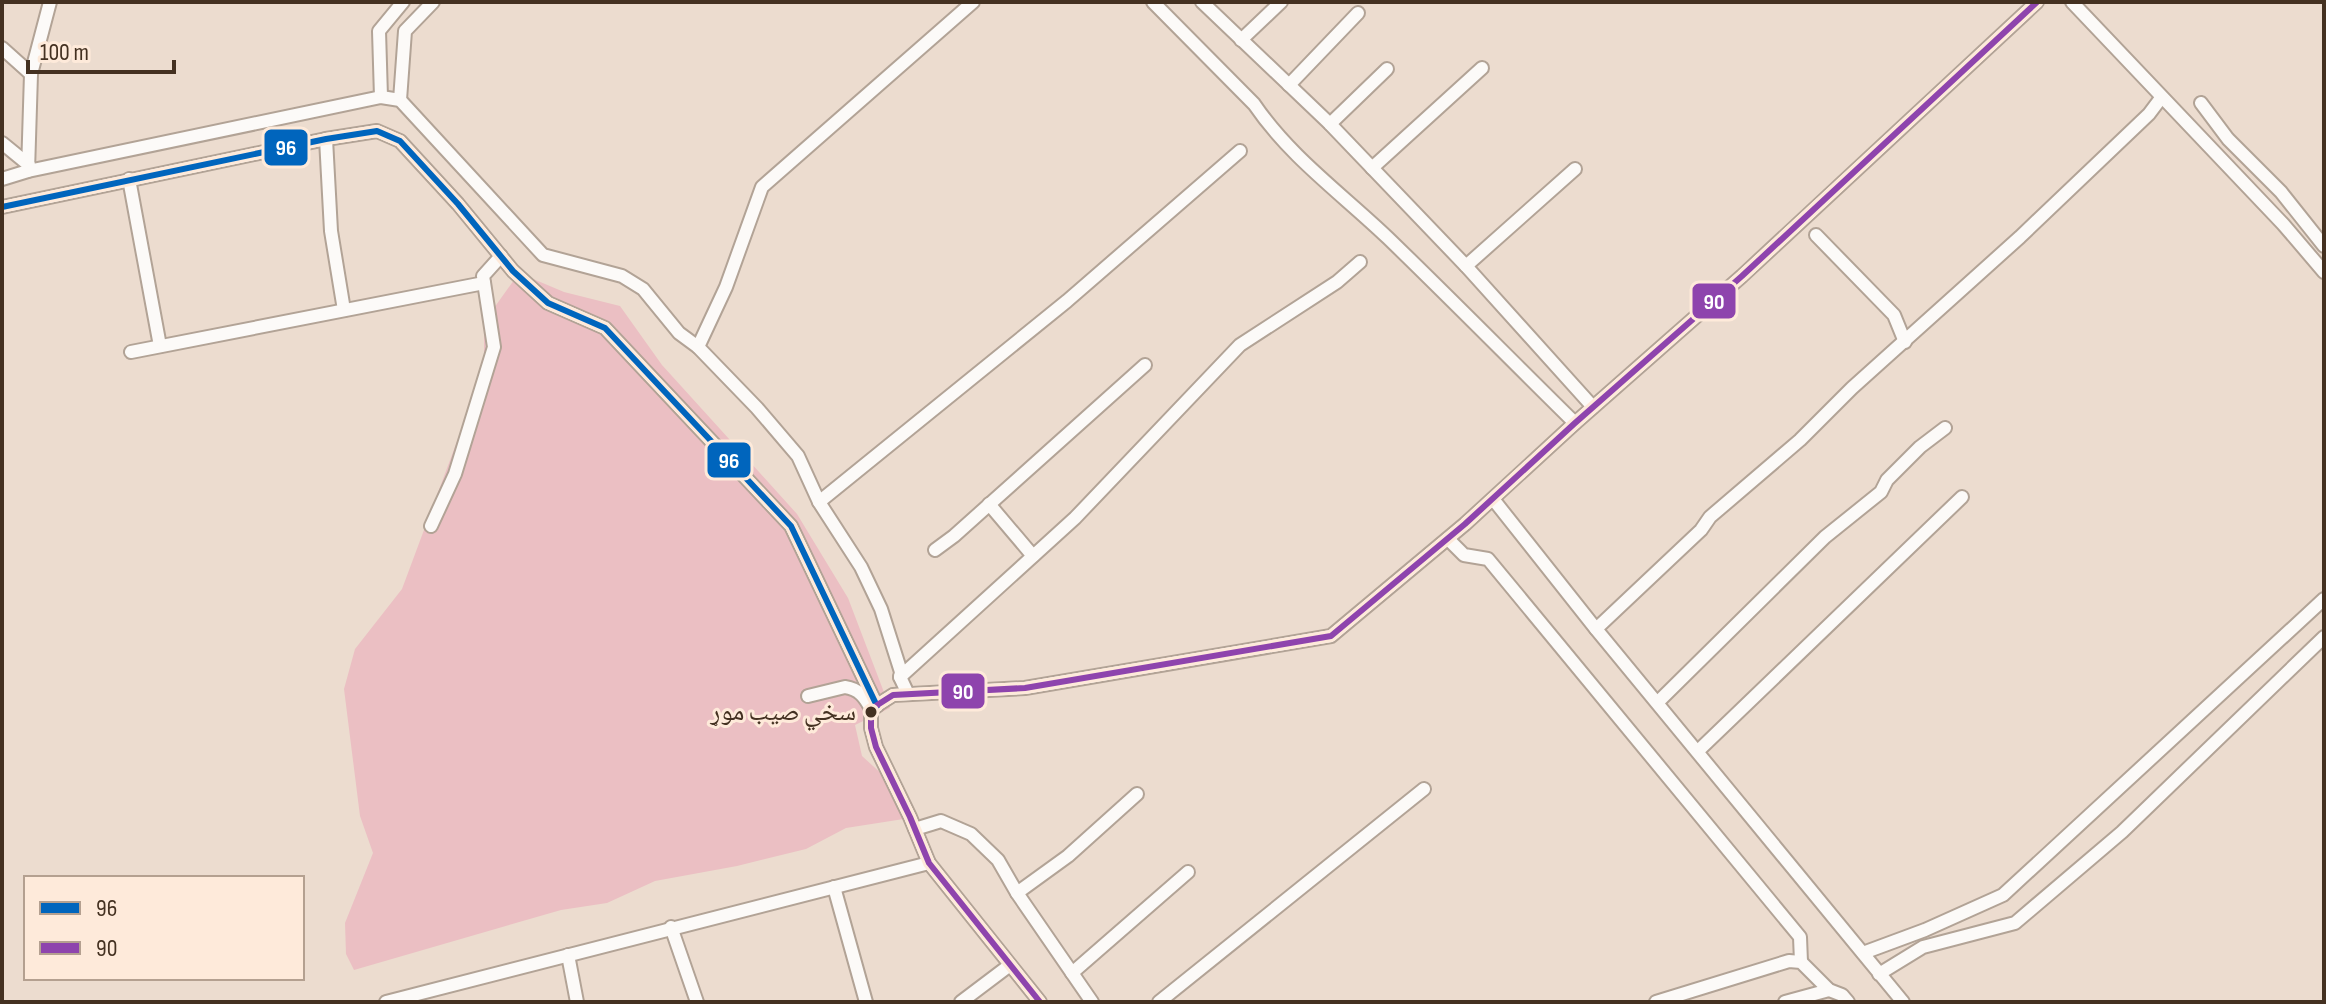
<svg xmlns="http://www.w3.org/2000/svg" width="2326" height="1004" font-family="'Sofia Sans Condensed','Noto Naskh Arabic',sans-serif">
<style>
.green{fill:#ebbfc3}
.lines{fill:none;stroke-linecap:round;stroke-linejoin:round}
.minor-casing{stroke:#b2a396;stroke-width:16}
.minor{stroke:#fcfaf8;stroke-width:12}
.bus-1-casing{stroke:#feeada;stroke-width:12}
.bus-2-casing{stroke:#feeada;stroke-width:12}
.bus-1{stroke:#0065bd;stroke-width:6}
.bus-2{stroke:#8e44ad;stroke-width:6}
.bus-dot{fill:#443121;stroke:#feeada;stroke-width:3}
.labels{text-anchor:middle;dominant-baseline:central;stroke-width:6;stroke-linejoin:round;paint-order:stroke}
.bus-label{font-size:26px;fill:#443121;stroke:#feeada;text-anchor:end}
.line-badge{stroke:#feeada;stroke-width:3}
.badge-label{font-size:22px;text-anchor:middle;font-weight:bold;fill:#fff}
</style>
<rect width="100%" height="100%" fill="#ecdccf"/>
<!-- green -->
<path class="green" d="M519,273L564,292L620,306L662,365L797,514L848,598L890,708L855,725L862,756L895,786L910,818L846,828L806,849L737,866L655,881L607,903L561,910L354,970L346,954L345,923L373,853L360,816L344,689L355,649L402,589L484,369V322Z"/>
<g class="lines">
<defs>
<g id="minor">
<path d="M1153,2L1254,104C1290,157 1342,194 1388,238C1451,299 1513,362 1575,423"/>
<path d="M1202,2L1330,124L1466,266L1593,407"/>
<path d="M2072,2L2283,224L2324,272"/>
<path d="M1241,40L1281,2"/>
<path d="M2,48L31,74"/>
<path d="M1289,85L1358,13"/>
<path d="M381,97L379,31L403,2"/>
<path d="M400,100L405,31L433,2"/>
<path d="M2201,103L2228,139L2281,192L2324,246"/>
<path d="M1330,124L1387,69"/>
<path d="M326,139L331,231L344,310"/>
<path d="M2,143L29,165"/>
<path d="M1372,168L1482,68"/>
<path d="M28,171L31,74L50,2"/>
<path d="M2,179L28,171L381,97L400,100L543,255L622,276L643,289L679,333L698,347"/>
<path d="M129,179L160,346"/>
<path d="M2,207L326,139L377,131L400,141L458,204L513,271L548,303L605,328L791,526L877,706"/>
<path d="M1816,235L1894,315L1905,342"/>
<path d="M1466,266L1575,169"/>
<path d="M131,352L484,283"/>
<path d="M1493,499L1596,629L1903,1002"/>
<path d="M819,502L1067,301L1240,151"/>
<path d="M989,504L1033,556"/>
<path d="M431,526L455,474L494,347L483,276L501,256"/>
<path d="M1448,539L1464,555L1488,559L1800,937L1801,962"/>
<path d="M935,550L954,536L1145,365"/>
<path d="M1596,629L1701,530L1710,517L1800,440L1852,388L2020,237L2149,114L2161,98"/>
<path d="M900,677L1075,518L1240,345L1337,282L1360,262"/>
<path d="M908,694L900,677L901,672L881,609L861,567L819,502L798,456L757,408L698,347L726,287L762,187L973,2"/>
<path d="M808,696L845,687C859,689 865,697 871,709"/>
<path d="M1658,702L1825,537L1881,492L1887,480L1920,447L1945,428"/>
<path d="M1698,751L1962,497"/>
<path d="M915,829L941,821L971,834L998,860L1017,893L1092,1002"/>
<path d="M834,887L866,1002"/>
<path d="M1017,893L1068,856L1137,794"/>
<path d="M671,927L697,1002"/>
<path d="M1863,953L1925,930L2003,895L2324,599"/>
<path d="M568,955L577,1002"/>
<path d="M1072,973L1188,872"/>
<path d="M1879,974L1923,947L2015,923L2122,832L2324,637"/>
<path d="M386,1002L929,863"/>
<path d="M961,1002L1010,965"/>
<path d="M1040,1002L929,863L910,817L876,747L871,728V709L893,695L1025,688L1331,636L1465,524L1575,423L1742,276L2037,2"/>
<path d="M1159,1002L1424,789"/>
<path d="M1656,1002L1789,961L1801,962L1829,990L1842,995L1848,1002"/>
<path d="M1785,1002L1829,990"/>
</g>
</defs>
<!-- minor casing -->
<use href="#minor" class="minor-casing"/>
<!-- minor -->
<use href="#minor" class="minor"/>
<defs>
<path id="bus-1" d="M2,207L326,139L377,131L400,141L458,204L513,271L548,303L605,328L791,526L877,706"/>
<path id="bus-2" d="M1040,1002L929,863L910,817L876,747L871,728V709L893,695L1025,688L1331,636L1465,524L1575,423L1742,276L2037,2"/>
</defs>
<!-- bus-1 casing -->
<use href="#bus-1" class="bus-1-casing"/>
<!-- bus-2 casing -->
<use href="#bus-2" class="bus-2-casing"/>
<!-- bus-1 -->
<use href="#bus-1" class="bus-1"/>
<!-- bus-2 -->
<use href="#bus-2" class="bus-2"/>
</g>
<!-- markers -->
<circle class="bus-dot" cx="871" cy="712" r="7"/>
<g class="labels">
<!-- bus labels -->
<g class="bus-label">
<text x="856" y="712">سخي صیب موړ</text>
</g>
</g>
<g class="line-badge">
<rect x="263" y="128" width="46" height="39" rx="8" fill="#0065bd"/>
<rect x="1691" y="282" width="46" height="38" rx="8" fill="#8e44ad"/>
<rect x="706" y="441" width="46" height="38" rx="8" fill="#0065bd"/>
<rect x="940" y="672" width="46" height="38" rx="8" fill="#8e44ad"/>
</g>
<g class="badge-label">
<text x="286" y="155">96</text>
<text x="1714" y="309">90</text>
<text x="729" y="468">96</text>
<text x="963" y="699">90</text>
</g>
<!-- border -->
<rect width="2326" height="1004" fill="none" stroke="#443121" stroke-width="8"/>
<!-- legend -->
<rect x="24" y="876" width="280" height="104" fill="#feeada" stroke="#b4a090" stroke-width="2"/>
<rect x="40" y="902" width="40" height="12" fill="#0065bd" stroke="#b4a090" stroke-width="2"/>
<text x="96" y="916" font-size="24" fill="#443121">96</text>
<rect x="40" y="942" width="40" height="12" fill="#8e44ad" stroke="#b4a090" stroke-width="2"/>
<text x="96" y="956" font-size="24" fill="#443121">90</text>
<!-- scale -->
<path d="M28 60v12h146v-12" fill="none" stroke="#443121" stroke-width="4"/>
<text x="40" y="60" font-size="24" fill="#443121" stroke="#feeada" stroke-width="6" paint-order="stroke">100 m</text>
</svg>
